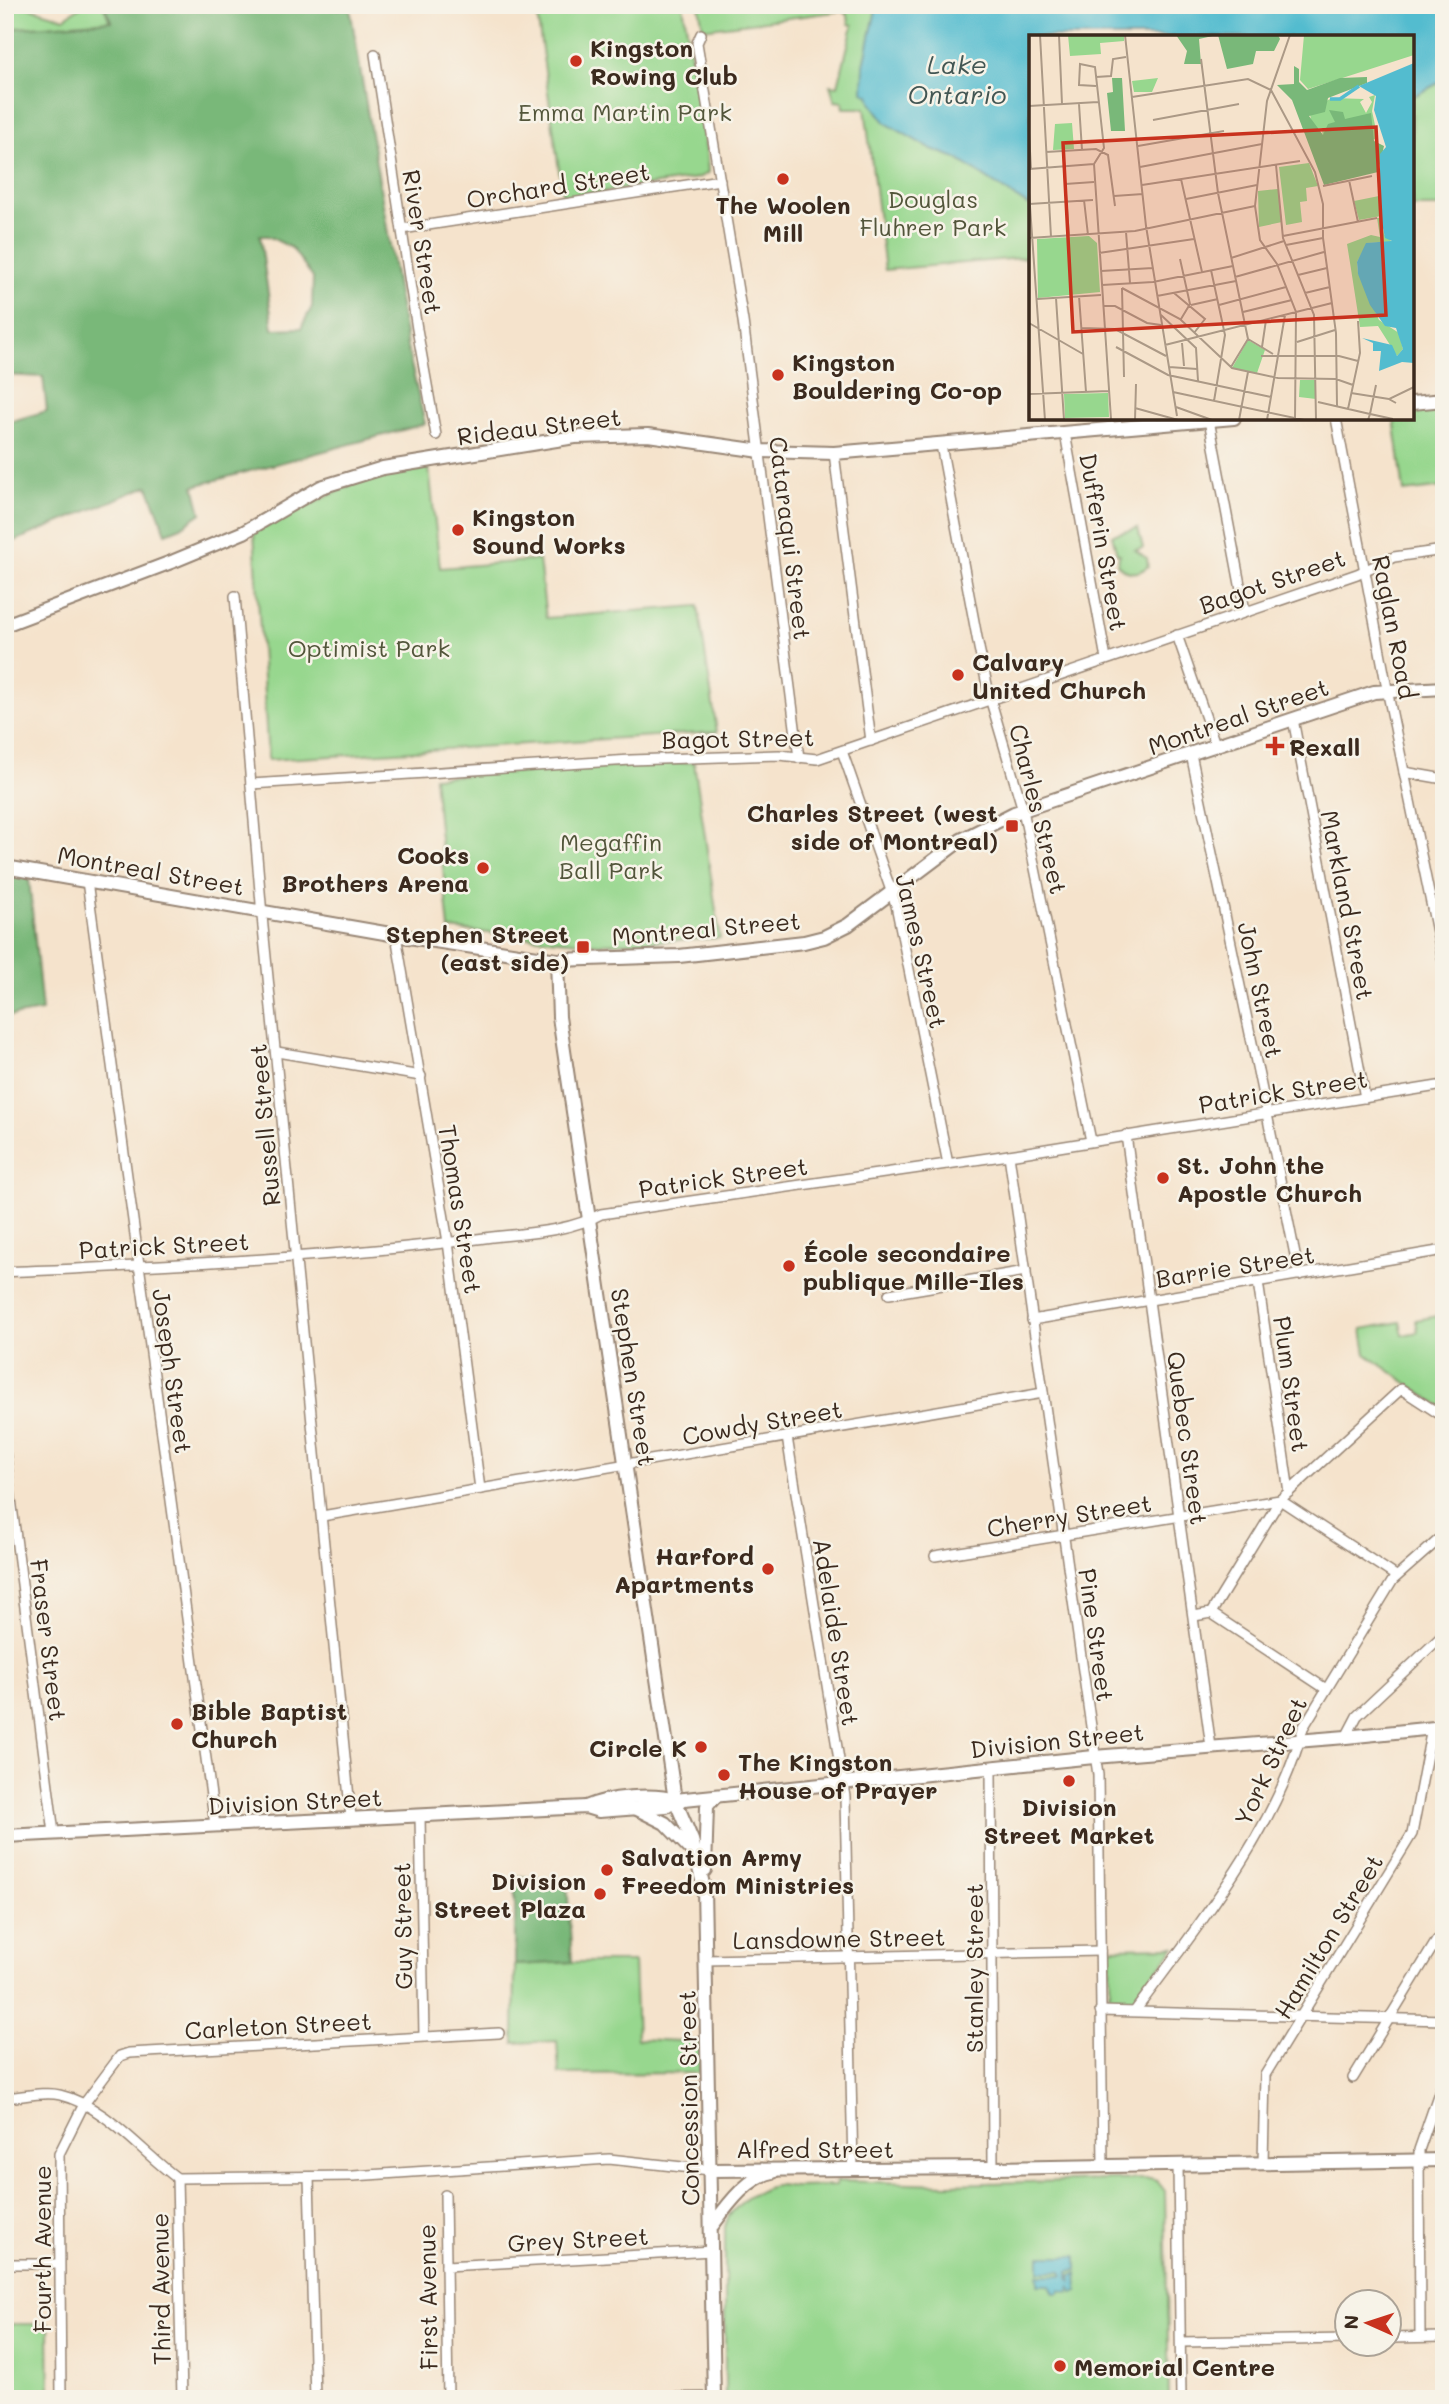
<svg xmlns="http://www.w3.org/2000/svg" width="1449" height="2404" font-family="Mali,sans-serif">
<style>
.green{fill:#97d78e;stroke:#698056;stroke-width:2}
.forest{fill:#79b879;stroke:#5a714c;stroke-width:2;fill-rule:evenodd}
.water{fill:#53bccf;stroke:#477376;stroke-width:2}
.lines{fill:none;stroke-linecap:round;stroke-linejoin:round}
.street-casing{stroke:#988675;stroke-width:12}
.secondary-casing{stroke:#988675;stroke-width:16}
.street{stroke:#fff;stroke-width:9}
.secondary{stroke:#fff;stroke-width:12}
.poi-dot{fill:#c8321e;stroke:#f7f3e8;stroke-width:2.5}
.labels{text-anchor:middle;dominant-baseline:central;stroke-width:5;stroke-linejoin:round;paint-order:stroke}
.poi-label{font-size:24px;font-weight:bold;fill:#3b2a1e;stroke:#f7f3e8;text-anchor:start}
.park-label{font-size:24px;fill:#52553a;stroke:#f7f3e8}
.street-label{font-size:24px;fill:#3b2a1e;stroke:#f7f3e8}
.water-label{font-size:26px;font-style:italic;fill:#425653;stroke:#f7f3e8}
.inset-river{fill:none;stroke:#53bccf;stroke-width:3.5}
.inset-road{fill:none;stroke:#ab9986;stroke-width:2}
.view{fill:#c8321e;fill-opacity:0.15;stroke:#c8321e;stroke-width:3.5}
.inset-edge{fill:none;stroke:#3b2a1e;stroke-width:3.5}
</style>
<rect width="100%" height="100%" fill="#f7f3e8"/>
<filter id="ink" filterUnits="userSpaceOnUse"><feTurbulence type="fractalNoise" baseFrequency=".0143" numOctaves="2"/><feDisplacementMap in="SourceGraphic" scale="14" xChannelSelector="R" yChannelSelector="G"/><feConvolveMatrix kernelMatrix="1 2 1 2 8 2 1 2 1" color-interpolation-filters="sRGB"/></filter>
<filter id="wash" filterUnits="userSpaceOnUse"><feTurbulence type="fractalNoise" baseFrequency=".00686" numOctaves="4" result="noise"/><feDisplacementMap in="SourceGraphic" scale="28" xChannelSelector="R" yChannelSelector="G"/><feGaussianBlur stdDeviation="1.57" result="paint"/><feColorMatrix in="noise" values="0 0 0 0 0 0 0 0 0 0 0 0 0 0 0 0 0 1.4 0 .05"/><feComposite in="paint" operator="in"/></filter>
<g filter="url(#wash)">
<rect width="100%" height="100%" fill="#f5e3cc"/>
<!-- green -->
<g class="green">
<path d="M5,5H21L64,18L83,5H103L112,26L5,111Z"/>
<path d="M540,5H683L707,157L708,173L698,178L563,198L536,7Z"/>
<path d="M699,5H877L864,65L872,104L886,123L929,148L956,158L1029,206L1031,205V257L885,270L865,108H844L843,102L835,101L830,85L838,86L853,25L849,24L848,15L842,11L703,29Z"/>
<path d="M1444,80V207H1412V97Z"/>
<path d="M1444,408V487L1404,492L1394,418H1412V409Z"/>
<path d="M429,468L440,568L539,560L546,618L698,606L717,732L268,760L254,532L358,481Z"/>
<path d="M1138,528L1143,548L1135,550L1147,558L1148,566C1137,576 1127,574 1117,564L1120,554H1117L1112,535Z"/>
<path d="M694,762L720,938L600,944L449,929L434,777Z"/>
<path d="M1444,1315V1409L1366,1354L1362,1329L1400,1322L1403,1335L1418,1332L1416,1320Z"/>
<path d="M1175,1947L1131,2005L1110,2004V1948Z"/>
<path d="M572,1962H634L637,2039L702,2042L699,2073L559,2074L557,2041L514,2043L515,1965Z"/>
<path d="M1150,2179L1157,2181L1165,2191L1169,2399H725V2227L729,2215L740,2204L748,2197L766,2188L779,2185L795,2187L836,2186L837,2181L948,2184Z"/>
<path d="M5,2324H49L50,2399H5Z"/>
</g>
<!-- forest -->
<g class="forest">
<path d="M104,5H328L330,9L350,8L407,347L425,424L194,486L201,513L181,527L166,533L148,486L5,545V423L47,411L43,377L5,375V29L111,21ZM260,236H268L292,248L313,278L312,307L301,328L273,329Z"/>
<path d="M5,875L29,879L42,1011L5,1017Z"/>
<path d="M515,1876L567,1881L572,1962L515,1965Z"/>
</g>
<!-- water -->
<g class="water">
<path d="M877,5H1444V80L1412,97V37H1031V205L1029,206L956,158L929,148L886,123L872,104L869,95L863,92L864,65Z"/>
<path d="M1040,2256H1077V2270L1069,2271L1068,2277L1072,2282L1070,2275L1077,2273L1078,2291L1073,2293L1070,2285L1069,2293L1060,2290L1059,2293H1054L1050,2285H1038V2275H1063L1062,2271H1040Z"/>
</g>
</g>
<g filter="url(#ink)">
<g class="lines">
<defs>
<g id="street">
<path d="M701,34L697,43L743,321L799,758"/>
<path d="M375,54L417,329L436,435"/>
<path d="M402,229L720,180"/>
<path d="M1336,418L1389,699L1444,966"/>
<path d="M1209,420L1245,611"/>
<path d="M1065,433L1106,659"/>
<path d="M941,445L979,648L990,698L1023,810L1091,1141"/>
<path d="M834,453L871,741"/>
<path d="M235,596L263,927L351,1818"/>
<path d="M1177,635L1215,744"/>
<path d="M1293,719L1365,1098"/>
<path d="M842,751L896,905L948,1164"/>
<path d="M1191,754L1267,1114L1299,1275"/>
<path d="M1404,772L1444,779"/>
<path d="M251,784L631,760L779,755L817,759L1357,574L1394,557L1444,550"/>
<path d="M87,881L215,1825"/>
<path d="M396,935L448,1242L480,1489"/>
<path d="M277,1052L421,1076"/>
<path d="M1126,1135L1211,1747"/>
<path d="M1009,1155L1098,1775L1103,2165"/>
<path d="M5,1272C163,1265 321,1259 477,1239C517,1233 565,1234 601,1214L1009,1155L1444,1085"/>
<path d="M1258,1282L1289,1492"/>
<path d="M889,1294L1026,1271"/>
<path d="M1032,1320L1444,1250"/>
<path d="M787,1437L845,1797L853,2169"/>
<path d="M5,1452L54,1833"/>
<path d="M322,1516L1043,1393"/>
<path d="M935,1556L1280,1500L1396,1576"/>
<path d="M1211,1613L1326,1689"/>
<path d="M1194,1616L1211,1613L1280,1500L1401,1389L1444,1417"/>
<path d="M1346,1737L1357,1716L1444,1634"/>
<path d="M991,1767L993,2168"/>
<path d="M420,1816L424,2036"/>
<path d="M706,1960L1100,1951"/>
<path d="M1100,2011L1444,2020"/>
<path d="M1135,2011C1197,1927 1277,1829 1303,1728L1393,1580L1444,1535"/>
<path d="M1353,2078L1437,1940"/>
<path d="M5,2098C22,2097 44,2091 60,2095C106,2106 140,2151 177,2178L353,2176L609,2159L710,2170"/>
<path d="M1263,2163L1265,2075L1412,1834L1432,1728"/>
<path d="M1178,2165L1181,2399"/>
<path d="M309,2177L315,2399"/>
<path d="M177,2178L182,2399"/>
<path d="M445,2195L448,2399"/>
<path d="M5,2264H59"/>
<path d="M446,2266L712,2251"/>
<path d="M1420,2337L1419,2150L1444,2078"/>
<path d="M1390,2338L1444,2337"/>
<path d="M1181,2342L1348,2339"/>
<path d="M61,2399L59,2154L84,2104L120,2056L129,2053L499,2033"/>
<path d="M593,2399L714,2397"/>
</g>
<g id="secondary">
<path d="M1412,403L1444,400"/>
<path d="M5,625L174,561L244,532L321,487L383,468L575,437L648,435L761,451L834,453L1234,418"/>
<path d="M5,867L396,935L557,960L679,956L804,942L824,937L848,925L961,840L1014,813L1374,692L1444,688"/>
<path d="M557,960L559,1017L675,1800L692,1840L704,1888L714,2399"/>
<path d="M586,1807C607,1797 654,1793 675,1800"/>
<path d="M637,1809L665,1823L694,1853"/>
<path d="M5,1836L586,1807L599,1811L666,1806L675,1800L1094,1757L1346,1737L1444,1727"/>
<path d="M705,1870L707,1806L716,1796"/>
<path d="M710,2170L993,2168L1444,2160"/>
<path d="M712,2226C727,2206 747,2177 773,2172"/>
</g>
</defs>
<!-- street casing -->
<use href="#street" class="street-casing"/>
<!-- secondary casing -->
<use href="#secondary" class="secondary-casing"/>
<!-- street -->
<use href="#street" class="street"/>
<!-- secondary -->
<use href="#secondary" class="secondary"/>
</g>
</g>
<!-- markers -->
<g class="poi-dot">
<circle cx="576" cy="61" r="7"/>
<circle cx="783" cy="179" r="7"/>
<circle cx="778" cy="375" r="7"/>
<circle cx="458" cy="530" r="7"/>
<circle cx="958" cy="675" r="7"/>
<path d="M1271.5 735.5h7v7h7v7h-7v7h-7v-7h-7v-7h7z"/>
<rect x="1005" y="819" width="14" height="14" rx="3.5"/>
<circle cx="483" cy="868" r="7"/>
<rect x="576" y="940" width="14" height="14" rx="3.5"/>
<circle cx="1163" cy="1178" r="7"/>
<circle cx="789" cy="1266" r="7"/>
<circle cx="768" cy="1569" r="7"/>
<circle cx="177" cy="1724" r="7"/>
<circle cx="701" cy="1747" r="7"/>
<circle cx="724" cy="1775" r="7"/>
<circle cx="1069" cy="1781" r="7"/>
<circle cx="607" cy="1870" r="7"/>
<circle cx="600" cy="1894" r="7"/>
<circle cx="1060" cy="2366" r="7"/>
</g>
<g class="labels">
<!-- poi labels -->
<g class="poi-label">
<text x="590" y="47">Kingston<tspan x="590" dy="28">Rowing Club</tspan></text>
<text x="783" y="204" text-anchor="middle">The Woolen<tspan x="783" dy="28">Mill</tspan></text>
<text x="792" y="361">Kingston<tspan x="792" dy="28">Bouldering Co-op</tspan></text>
<text x="472" y="516">Kingston<tspan x="472" dy="28">Sound Works</tspan></text>
<text x="972" y="661">Calvary<tspan x="972" dy="28">United Church</tspan></text>
<text x="1289" y="746">Rexall</text>
<text x="998" y="812" text-anchor="end">Charles Street (west<tspan x="998" dy="28">side of Montreal)</tspan></text>
<text x="469" y="854" text-anchor="end">Cooks<tspan x="469" dy="28">Brothers Arena</tspan></text>
<text x="569" y="933" text-anchor="end">Stephen Street<tspan x="569" dy="28">(east side)</tspan></text>
<text x="1177" y="1164">St. John the<tspan x="1177" dy="28">Apostle Church</tspan></text>
<text x="803" y="1252">École secondaire<tspan x="803" dy="28">publique Mille-Iles</tspan></text>
<text x="754" y="1555" text-anchor="end">Harford<tspan x="754" dy="28">Apartments</tspan></text>
<text x="191" y="1710">Bible Baptist<tspan x="191" dy="28">Church</tspan></text>
<text x="687" y="1747" text-anchor="end">Circle K</text>
<text x="738" y="1761">The Kingston<tspan x="738" dy="28">House of Prayer</tspan></text>
<text x="1069" y="1806" text-anchor="middle">Division<tspan x="1069" dy="28">Street Market</tspan></text>
<text x="621" y="1856">Salvation Army<tspan x="621" dy="28">Freedom Ministries</tspan></text>
<text x="586" y="1880" text-anchor="end">Division<tspan x="586" dy="28">Street Plaza</tspan></text>
<text x="1074" y="2366">Memorial Centre</text>
</g>
<!-- park labels -->
<g class="park-label">
<text x="625" y="111">Emma Martin Park</text>
<text x="933" y="198">Douglas<tspan x="933" dy="28">Fluhrer Park</tspan></text>
<text x="369" y="647">Optimist Park</text>
<text x="611" y="841">Megaffin<tspan x="611" dy="28">Ball Park</tspan></text>
</g>
<!-- street labels -->
<g class="street-label">
<text transform="translate(558 185) rotate(-9)">Orchard Street</text>
<text transform="translate(423 242) rotate(81)">River Street</text>
<text transform="translate(539 426) rotate(-7)">Rideau Street</text>
<text transform="translate(791 538) rotate(83)">Cataraqui Street</text>
<text transform="translate(1104 542) rotate(80)">Dufferin Street</text>
<text transform="translate(1272 581) rotate(-19)">Bagot Street</text>
<text transform="translate(1395 627) rotate(79)">Raglan Road</text>
<text transform="translate(1238 716) rotate(-19)">Montreal Street</text>
<text transform="translate(738 738) rotate(-1)">Bagot Street</text>
<text transform="translate(1039 809) rotate(76)">Charles Street</text>
<text transform="translate(151 870) rotate(10)">Montreal Street</text>
<text transform="translate(1348 905) rotate(79)">Markland Street</text>
<text transform="translate(706 928) rotate(-5)">Montreal Street</text>
<text transform="translate(922 951) rotate(77)">James Street</text>
<text transform="translate(1261 990) rotate(78)">John Street</text>
<text transform="translate(1283 1091) rotate(-9)">Patrick Street</text>
<text transform="translate(264 1125) rotate(-95)">Russell Street</text>
<text transform="translate(723 1177) rotate(-8)">Patrick Street</text>
<text transform="translate(461 1209) rotate(81)">Thomas Street</text>
<text transform="translate(164 1245) rotate(-3)">Patrick Street</text>
<text transform="translate(1235 1266) rotate(-9)">Barrie Street</text>
<text transform="translate(173 1371) rotate(82)">Joseph Street</text>
<text transform="translate(634 1377) rotate(81)">Stephen Street</text>
<text transform="translate(1292 1384) rotate(82)">Plum Street</text>
<text transform="translate(762 1422) rotate(-10)">Cowdy Street</text>
<text transform="translate(1188 1438) rotate(82)">Quebec Street</text>
<text transform="translate(1069 1515) rotate(-9)">Cherry Street</text>
<text transform="translate(837 1632) rotate(81)">Adelaide Street</text>
<text transform="translate(1097 1635) rotate(82)">Pine Street</text>
<text transform="translate(49 1640) rotate(83)">Fraser Street</text>
<text transform="translate(1057 1740) rotate(-6)">Division Street</text>
<text transform="translate(1270 1761) rotate(-65)">York Street</text>
<text transform="translate(295 1801) rotate(-3)">Division Street</text>
<text transform="translate(402 1926) rotate(-91)">Guy Street</text>
<text transform="translate(1328 1936) rotate(-59)">Hamilton Street</text>
<text transform="translate(839 1938) rotate(-1)">Lansdowne Street</text>
<text transform="translate(973 1968) rotate(-90)">Stanley Street</text>
<text transform="translate(278 2025) rotate(-3)">Carleton Street</text>
<text transform="translate(688 2098) rotate(-91)">Concession Street</text>
<text x="815" y="2148">Alfred Street</text>
<text transform="translate(578 2239) rotate(-3)">Grey Street</text>
<text transform="translate(41 2249) rotate(-90)">Fourth Avenue</text>
<text transform="translate(160 2289) rotate(-91)">Third Avenue</text>
<text transform="translate(427 2297) rotate(-91)">First Avenue</text>
</g>
<!-- water labels -->
<g class="water-label">
<text x="957" y="64">Lake<tspan x="957" dy="30">Ontario</tspan></text>
</g>
</g>
<!-- overview -->
<g transform="translate(1029 35)">
<rect width="385" height="385" fill="#f5e3cc"/>
<path d="M39,0H95V6L71,8L72,19L41,21ZM275,0H385V20L279,54L271,45ZM129,43L123,57H105L103,46ZM346,60L343,76L349,104L294,106L293,93H284L280,75L303,63L335,64L331,67L337,78L343,67L340,62ZM43,88L45,114L24,115L26,89ZM280,128L289,151L277,153L278,166L271,167L273,187L257,190L250,132ZM249,154L253,187L230,192L229,156ZM350,161L352,181L330,185L325,166ZM348,183H352L355,199L363,207L338,208L328,227L329,238L350,285L370,298L374,314L368,321L349,291L331,292L322,234L318,209L342,200L351,202ZM60,201L68,208L71,257L9,263L8,204ZM219,305L236,315L228,338L203,333ZM271,345H287V364L270,362ZM79,358L80,382L36,383L35,359Z" fill="#97d78e"/>
<path d="M147,0H188L170,4L172,29H155L158,16ZM189,0H249L251,4L245,16H227L224,29L198,34ZM265,31L270,34V47L278,55L311,43L338,42V48L299,63L296,77L280,81L294,100L299,89L306,87L300,75L314,77L316,84L342,78L345,106L355,111L349,137L295,150L263,65L248,50L265,49ZM83,43H93L96,96H82L78,58L84,57Z" fill="#79b879"/>
<path d="M385,28V328L373,327L350,336L352,316H344V308L333,303L363,310L368,321L374,314L367,293L356,291L341,270L329,239L328,227L337,208L363,206L356,203L351,178V119L357,112L345,75L347,61L330,51Z" fill="#53bccf"/>
<path class="inset-river" d="M301,64H311L330,51"/>
<path class="inset-road" d="M11,0L22,202M30,0L33,69M96,0L117,191L148,381M261,0L238,66L226,171L231,205L248,229L267,277L266,385M172,24L189,158L219,304M67,42L82,41L84,24L97,22M67,51L50,50L51,29L66,32L75,113L65,129L82,384M103,62L219,44L242,55L286,137L294,169V203L307,298L308,371M50,69L53,115M0,71L69,67M124,85L210,69M0,98L2,134M109,111L195,96M17,117L67,114L79,120L86,171M247,130L254,203L285,280L287,385M35,132L40,201M111,132L233,109M0,134L65,129M152,144L173,237M320,145L329,187M36,149L65,147M113,150L271,126M294,151L343,141M0,157L16,385M85,161L114,159M157,164L228,150M55,165L59,200M0,169L64,165M97,197L101,248M254,201L348,183M0,203L106,196L226,171M257,210L294,203M70,218L165,204M202,223L255,206M151,224L161,269L152,284M182,235L196,300L185,366M72,236L124,233M269,240L298,233M206,242L295,217M73,250L124,247L204,231M93,253L151,284L203,333L249,343L307,344L324,350M93,253L95,342M145,258L176,284L165,298M276,258L301,252M50,261L57,357M128,261L207,246M27,263L35,385M8,264L72,260M162,270L189,264M190,270L257,252M74,271H86L118,288L132,290M214,277L263,265M132,280L167,313L169,346M0,288L54,319M52,293L86,294L137,321M219,304L244,319M268,307L306,295M153,308L155,331M136,310L303,268M87,312L139,340L242,362M233,312L237,285M232,321H310L329,326M140,332L168,334M202,332L219,304M144,357L275,385M322,358L360,364M0,359L80,356M289,367L341,379L347,350M367,368L360,364L385,352M147,372L183,385M106,373L149,385M319,374L331,318L329,286M48,385H84M106,385L107,349M210,385L219,337M238,385L256,280M339,385L341,379L364,384"/>
<path class="view" d="M347,92L357,280L44,297L34,108Z"/>
<rect width="385" height="385" class="inset-edge"/>
</g>
<!-- margin -->
<rect width="1449" height="2404" fill="none" stroke="#f7f3e8" stroke-width="28"/>
<!-- north arrow -->
<g transform="translate(1368 2323) rotate(273)"><circle r="33" fill="#f7f3e8" stroke="#aca397" stroke-width="2"/>
<path d="M0-5L12 26L0 18L-12 26Z" fill="#c8321e"/>
<text y="-10" font-size="19" font-weight="bold" text-anchor="middle" fill="#3b2a1e">N</text>
</g>
</svg>
